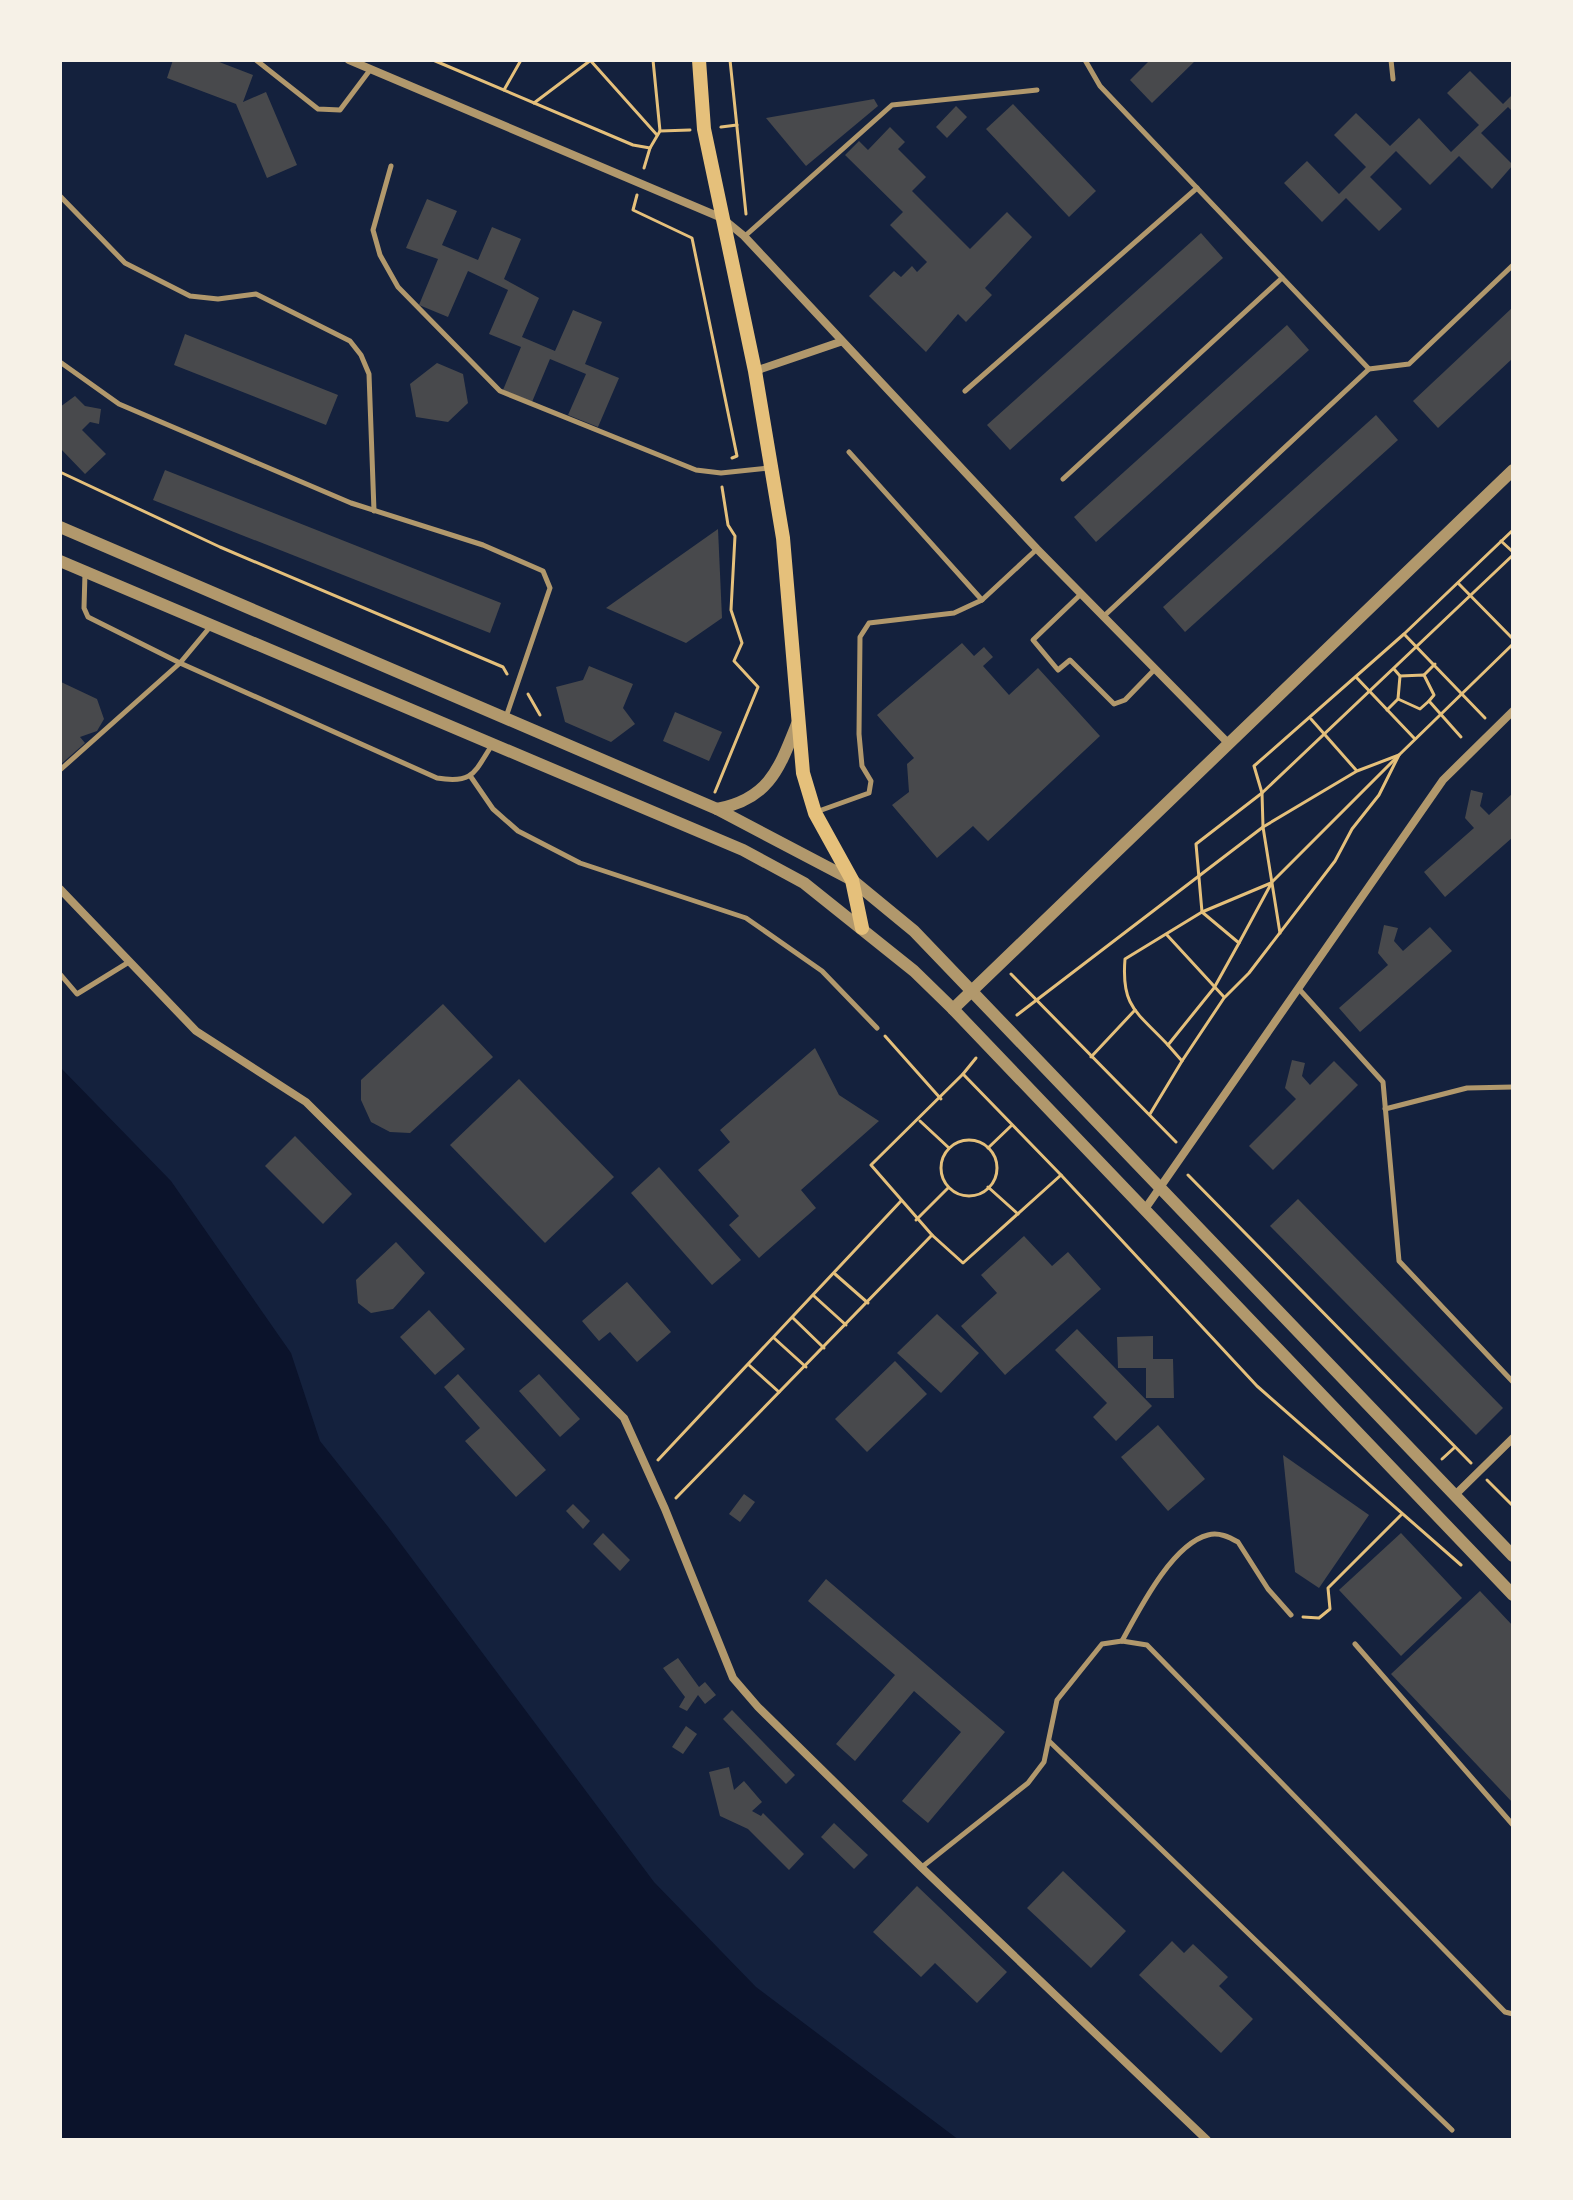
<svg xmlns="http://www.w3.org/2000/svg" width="1573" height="2200" font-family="Rubik,sans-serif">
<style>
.water{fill:#0b132b}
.building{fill:#48494c}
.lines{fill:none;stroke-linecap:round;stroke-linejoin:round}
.path{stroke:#e5c07b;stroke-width:3}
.service{stroke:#b1986c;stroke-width:5}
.minor{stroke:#b1986c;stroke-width:8}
.tertiary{stroke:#b1986c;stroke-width:12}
.secondary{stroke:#e5c07b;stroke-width:14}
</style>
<rect width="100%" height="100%" fill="#14213d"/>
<!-- water -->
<path class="water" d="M60,1067L171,1181L291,1353L320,1441L389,1528L654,1882L756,1987L959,2140H60Z"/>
<!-- building -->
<g class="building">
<path d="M173,60H214L253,75L243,102L266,92L297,165L267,178L236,104L167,78Z"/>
<path d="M1150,60H1196L1152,103L1130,80Z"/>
<path d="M1470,71L1503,104L1513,94V112L1508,107L1481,133L1513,165L1492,189L1459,156L1430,185L1396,151L1370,177L1402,209L1379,231L1346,198L1322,222L1284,183L1307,161L1339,194L1366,167L1334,135L1356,113L1390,146L1419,118L1451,152L1479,125L1447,93Z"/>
<path d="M874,99L878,106L806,166L766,118Z"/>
<path d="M1013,104L1096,191L1069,217L986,129Z"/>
<path d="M956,106L967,117L947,138L936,127Z"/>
<path d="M890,127L905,142L898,149L926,177L912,191L970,249L1007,212L1032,237L985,288L992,295L966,322L958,314L926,352L869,296L894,271L901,277L912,266L917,272L927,262L890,225L903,212L845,155L859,141L868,150Z"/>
<path d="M427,199L457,211L442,245L478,260L492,227L521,239L504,279L539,298L522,337L555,351L573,310L602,322L585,364L619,378L598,427L568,415L586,374L550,359L532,402L503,390L521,347L489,334L508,290L468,271L448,317L419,305L438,259L406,248Z"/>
<path d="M1201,233L1223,258L1010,450L987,425Z"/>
<path d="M1513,307V358L1438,428L1413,401Z"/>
<path d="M1287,325L1309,350L1096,542L1074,517Z"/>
<path d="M185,334L338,395L326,425L174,365Z"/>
<path d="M437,363L463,374L468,403L448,422L416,417L410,384Z"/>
<path d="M75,396L85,406L101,409L99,424L90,422L82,430L106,454L85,474L60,448V407Z"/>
<path d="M1376,415L1398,440L1185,632L1163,607Z"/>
<path d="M165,470L501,603L490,633L153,500Z"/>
<path d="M718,529L722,618L686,643L606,608Z"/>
<path d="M962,643L974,656L984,647L993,657L983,666L1009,695L1038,668L1100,736L988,841L973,826L937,858L892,805L909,792L907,764L914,758L877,715Z"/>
<path d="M589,666L633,684L623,708L635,724L611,742L565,722L556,687L583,680Z"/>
<path d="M61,682L97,699L104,719L97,731L80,737L85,743L60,765Z"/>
<path d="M675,712L722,732L709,761L663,741Z"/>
<path d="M1471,790L1483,793L1480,806L1489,815L1513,793V837L1445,897L1424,872L1474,828L1465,818Z"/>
<path d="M1384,925L1398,928L1394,941L1403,951L1430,927L1452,951L1360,1032L1339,1008L1388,965L1378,953Z"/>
<path d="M443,1004L493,1057L410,1133L390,1132L371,1122L361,1100V1080Z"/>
<path d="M815,1048L839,1095L879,1121L801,1190L816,1208L759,1258L729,1225L739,1216L698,1170L730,1142L720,1130Z"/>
<path d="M1292,1060L1305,1063L1302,1076L1310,1085L1334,1061L1358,1085L1273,1170L1249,1146L1296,1099L1285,1088Z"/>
<path d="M519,1079L614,1177L545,1243L450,1145Z"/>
<path d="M295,1136L352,1194L323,1224L265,1166Z"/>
<path d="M659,1167L741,1260L712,1285L631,1193Z"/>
<path d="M1298,1199L1503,1408L1476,1435L1270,1226Z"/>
<path d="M1024,1236L1052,1266L1068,1252L1101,1289L1005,1375L961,1326L997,1293L981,1275Z"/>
<path d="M396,1242L425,1273L393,1309L371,1313L358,1303L356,1280Z"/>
<path d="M627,1282L671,1332L637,1362L610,1332L599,1341L582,1321Z"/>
<path d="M429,1310L465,1349L435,1375L400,1337Z"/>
<path d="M937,1314L979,1353L941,1393L897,1353Z"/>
<path d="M1077,1329L1152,1406L1116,1441L1093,1417L1107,1403L1055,1350Z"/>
<path d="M1153,1336V1359H1173L1174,1398H1146V1368H1118L1117,1337Z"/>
<path d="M895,1361L927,1394L867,1452L835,1419Z"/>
<path d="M458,1374L546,1470L516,1497L465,1441L480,1428L444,1387Z"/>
<path d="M539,1374L580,1419L560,1437L519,1391Z"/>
<path d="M1158,1425L1205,1479L1168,1511L1121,1457Z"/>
<path d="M1283,1455L1369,1515L1319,1588L1295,1572Z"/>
<path d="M744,1494L755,1502L740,1522L729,1514Z"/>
<path d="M573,1504L590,1521L583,1529L566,1511Z"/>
<path d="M603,1533L630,1560L620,1571L593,1544Z"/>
<path d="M1401,1533L1462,1598L1401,1656L1339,1590Z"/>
<path d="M826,1579L1005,1732L928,1823L902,1801L961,1732L914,1691L855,1761L836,1744L895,1675L808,1601Z"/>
<path d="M1480,1591L1513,1626V1803L1391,1674Z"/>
<path d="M678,1658L699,1687L705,1682L716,1695L705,1704L698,1695L687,1711L679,1707L685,1697L663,1668Z"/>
<path d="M732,1710L795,1775L786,1784L723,1719Z"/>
<path d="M686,1726L697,1734L683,1754L672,1747Z"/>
<path d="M729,1767L734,1790L744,1781L762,1802L752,1811L761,1816L763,1813L804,1854L789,1870L748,1829L720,1816L709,1772Z"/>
<path d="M834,1823L868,1855L854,1869L821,1837Z"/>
<path d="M1063,1871L1126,1931L1091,1968L1027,1908Z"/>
<path d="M917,1886L1007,1972L977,2003L935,1963L921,1977L873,1932Z"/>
<path d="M1172,1941L1184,1953L1193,1944L1228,1977L1219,1986L1253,2019L1221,2053L1139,1975Z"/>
</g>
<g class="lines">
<!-- path -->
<g class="path">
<path d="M433,60L633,145L650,148L660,131L690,130"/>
<path d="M579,60H604"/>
<path d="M590,60L657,135"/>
<path d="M653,60L660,131"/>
<path d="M730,60L746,214"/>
<path d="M504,90L521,60"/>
<path d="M534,103L591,60"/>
<path d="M721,127L737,125"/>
<path d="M644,168L650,148"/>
<path d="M637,195L633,210L692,238L737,456L732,458"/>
<path d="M60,472L220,547L503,667L507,674"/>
<path d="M1501,541L1513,552"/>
<path d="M1458,583L1513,639"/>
<path d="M1404,634L1485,718"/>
<path d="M1424,675L1435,664"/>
<path d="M1400,676L1424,675L1434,695L1429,701"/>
<path d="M1356,677L1414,738"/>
<path d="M528,694L540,715"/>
<path d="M1398,699L1420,709L1429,701L1461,737"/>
<path d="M1387,710L1398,699L1400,676L1394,669"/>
<path d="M1311,719L1356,770"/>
<path d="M715,792L758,687L734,661L742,643L731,610L735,536L728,525L722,487"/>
<path d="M1271,884L1239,943L1202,912L1271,883L1397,757"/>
<path d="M1280,933L1263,827L1262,793L1254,766L1404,634L1513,530"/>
<path d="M1167,935L1224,997"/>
<path d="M1011,974L1176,1142"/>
<path d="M1017,1015L1263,827L1357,771L1399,755"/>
<path d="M885,1036L941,1099"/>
<path d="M1168,1045C1137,1012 1121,1007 1125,959L1202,912L1196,844L1262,793L1513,555"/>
<path d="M1091,1057L1135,1010"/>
<path d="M1182,1061L1224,998L1249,973L1335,861L1352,829L1379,795L1399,755L1513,644"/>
<path d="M963,1074L976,1058"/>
<path d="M1150,1114L1182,1061L1168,1045L1214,988L1239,943"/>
<path d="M920,1121L949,1148"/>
<circle cx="969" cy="1168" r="28"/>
<path d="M988,1148L1012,1125"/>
<path d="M1188,1175L1471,1463"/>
<path d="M988,1187L1018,1214"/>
<path d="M916,1220L948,1188"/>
<path d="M932,1235L871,1165L963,1074L1061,1175"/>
<path d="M835,1274L868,1303"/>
<path d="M814,1296L846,1325"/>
<path d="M793,1318L824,1348"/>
<path d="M774,1338L806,1367"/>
<path d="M749,1365L779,1392"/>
<path d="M1442,1459L1454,1448"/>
<path d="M658,1460L901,1201"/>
<path d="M1487,1480L1513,1506"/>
<path d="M676,1498L932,1235L963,1263L1061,1175L1257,1386L1461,1565"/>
<path d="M1303,1617L1319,1618L1330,1609L1328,1588L1402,1514"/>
</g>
<!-- service -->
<g class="service">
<path d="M256,60L318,109L340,110L370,70"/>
<path d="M1085,60L1100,86L1369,369L1409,364L1513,265"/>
<path d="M1391,60L1393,79"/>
<path d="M391,166L373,230L380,255L398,287L500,391L696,470L721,473L768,468"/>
<path d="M60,196L125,263L190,296L218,299L256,294L350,341L361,355L369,374L374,511"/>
<path d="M745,236L892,105L1037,90"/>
<path d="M60,362L119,404L351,503L483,545L543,571L550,588L506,717"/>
<path d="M965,391L1197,188"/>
<path d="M849,452L982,600"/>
<path d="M1063,479L1282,278"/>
<path d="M85,573L84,608L88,617L180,663L210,627"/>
<path d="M1081,594L1033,640L1058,670L1070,660L1114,704L1125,700L1155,669"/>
<path d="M1104,616L1369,369"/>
<path d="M60,770L180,663L437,778C473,784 474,773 492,745"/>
<path d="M471,777L493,809L518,831L580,863L746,918L822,971L877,1028"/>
<path d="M816,812L869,793L871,781L862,766L859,734L860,637L869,623L954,613L982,600L1037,549"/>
<path d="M60,974L77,994L129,962"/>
<path d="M1299,989L1383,1082L1399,1261L1513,1382"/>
<path d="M1385,1109L1467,1088L1513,1087"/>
<path d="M1122,1641C1139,1610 1172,1544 1208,1535C1219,1532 1229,1537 1238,1542L1268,1589L1291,1615"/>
<path d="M1355,1644L1513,1825"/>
<path d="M1049,1741L1452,2130"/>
<path d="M922,1867L1028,1783L1044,1762L1057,1700L1102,1644L1122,1641L1147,1645L1505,2012L1513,2014"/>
</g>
<!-- minor -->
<g class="minor">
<path d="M349,60L722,218L744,236L1037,549L1229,744"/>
<path d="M755,371L840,342"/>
<path d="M60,889L196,1031L306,1102L624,1418L665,1509L733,1678L758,1707L921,1867L1207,2140"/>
<path d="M1145,1209L1443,780L1513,711"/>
<path d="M1455,1495L1513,1438"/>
</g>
<!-- tertiary -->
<g class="tertiary">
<path d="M60,527L717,809L852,880L914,931L1513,1556"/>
<path d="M60,561L743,850L804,883L914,971L953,1009L1513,1595"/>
<path d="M717,809C769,799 779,769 797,724"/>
<path d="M953,1009L1513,470"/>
</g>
<!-- secondary -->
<path class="secondary" d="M699,60L704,129L755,371L783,538L803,773L815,813L852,880L862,928"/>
</g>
<!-- border -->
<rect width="1573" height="2200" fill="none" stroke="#f6f1e7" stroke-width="124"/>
</svg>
